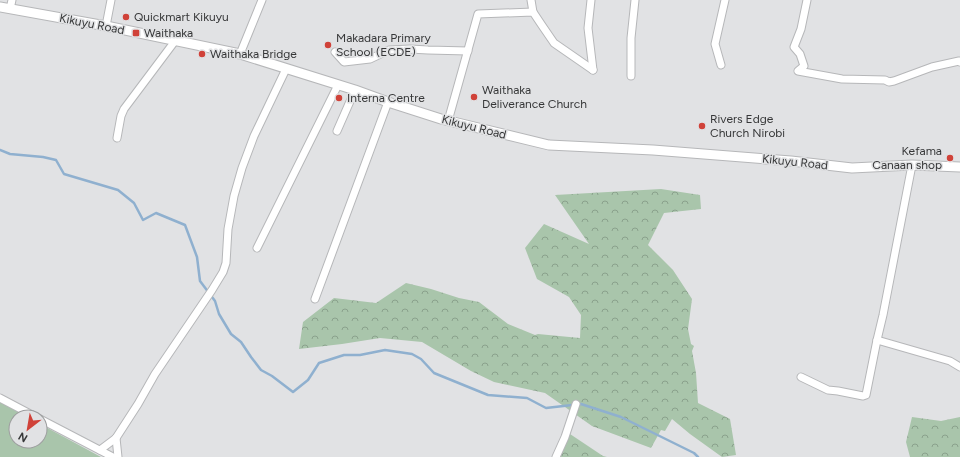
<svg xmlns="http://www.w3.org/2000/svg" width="960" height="457" font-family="Figtree,sans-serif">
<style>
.grass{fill:#a9c5ab}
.forest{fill:url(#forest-crowns)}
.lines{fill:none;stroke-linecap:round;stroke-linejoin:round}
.stream{stroke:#8fb0cf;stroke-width:2.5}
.street-casing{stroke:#b6b7b9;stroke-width:9}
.secondary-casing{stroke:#b6b7b9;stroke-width:11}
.street{stroke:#fff;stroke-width:7}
.secondary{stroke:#fff;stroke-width:9}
.poi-dot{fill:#d04239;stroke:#e1e2e4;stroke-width:1.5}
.labels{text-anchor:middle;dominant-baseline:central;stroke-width:3;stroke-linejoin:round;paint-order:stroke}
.poi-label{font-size:12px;fill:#363738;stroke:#e1e2e4;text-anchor:start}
.street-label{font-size:12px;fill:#363738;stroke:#e1e2e4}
</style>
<defs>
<pattern id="forest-crowns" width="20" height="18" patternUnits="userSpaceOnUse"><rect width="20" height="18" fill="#a9c5ab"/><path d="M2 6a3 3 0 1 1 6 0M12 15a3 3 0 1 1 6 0" fill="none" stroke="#8aa18c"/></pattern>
</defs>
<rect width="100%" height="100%" fill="#e1e2e4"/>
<!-- grass -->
<path class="grass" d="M0,402L28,417H16V441H40V424L101,457H0Z"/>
<!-- forest -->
<g class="forest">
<path d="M661,189L700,195L701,209L664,213L648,245L673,270L692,299L688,329L691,344L694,346L692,351L696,373L698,403L730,419L736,455L722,457L690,434L672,419L665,431L661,430L651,448L592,426L545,393L494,382L471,371L422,342L380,338L342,344L299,349L303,322L334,298L376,303L406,283L431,289L459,298L479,302L508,324L535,335L538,334L580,338L581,315L569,297L537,279L525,248L544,224L589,244L555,195Z"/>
<path d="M912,417L941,421L960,417V457H910L906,442Z"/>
<path d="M567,432L603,456L607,457H554Z"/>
</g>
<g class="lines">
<!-- stream -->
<path class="stream" d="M0,150L10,154L43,157L56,160L64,174L118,190L134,203L143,220L156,213L185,225L197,257L200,281L215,301L219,314L231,334L241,342L251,357L261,370L272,376L293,392L308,380L319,363L344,355H360L385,350L412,354L421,359L434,373L488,395L527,398L546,408L581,404L621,417L694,453L698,457"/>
<defs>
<g id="street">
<path d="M531,0L533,12"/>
<path d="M591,0L588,28L593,70"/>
<path d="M807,0L801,29L794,47L800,54L804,66L798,71L842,79L885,80L889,82L894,81L932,67L959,61L960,62"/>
<path d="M10,9L12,0"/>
<path d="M106,26L111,0"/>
<path d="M335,52L344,62L370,59L389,50L410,49L428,50L468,51"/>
<path d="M240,54L262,0"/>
<path d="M721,65L715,44L725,0"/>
<path d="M631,76V38L635,0"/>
<path d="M448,121L478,14L533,12L541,24L554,43L593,70"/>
<path d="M337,131L355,90"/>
<path d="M117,138L121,116L124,109L175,41"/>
<path d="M257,248L338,85"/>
<path d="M315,299L388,102"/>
<path d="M877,340L950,361L960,367"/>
<path d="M801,377L828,390L838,391L863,396L866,395L877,340L883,315L912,165"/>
<path d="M0,398L36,417"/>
<path d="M40,419L113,457"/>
<path d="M116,438L118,457"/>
<path d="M100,450L116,438L138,404L155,374L212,290L223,272L226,263L228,229L234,196L242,168L254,136L286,69"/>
<path d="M556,457L565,437L576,404"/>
</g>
<path id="secondary" d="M0,7L106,26L240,54L355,90L388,102L441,119L549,145L653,150L791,161L852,168L912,165L960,167"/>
</defs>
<!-- street casing -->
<use href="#street" class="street-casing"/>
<!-- secondary casing -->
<use href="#secondary" class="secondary-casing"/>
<!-- street -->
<use href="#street" class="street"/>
<!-- secondary -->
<use href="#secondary" class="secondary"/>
</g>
<!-- markers -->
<g class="poi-dot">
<circle cx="126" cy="17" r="4"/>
<rect x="132" y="29" width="8" height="8" rx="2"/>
<circle cx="328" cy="45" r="4"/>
<circle cx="202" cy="54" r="4"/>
<circle cx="474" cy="97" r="4"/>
<circle cx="339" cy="98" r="4"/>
<circle cx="702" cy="126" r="4"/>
<circle cx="950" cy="158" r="4"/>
</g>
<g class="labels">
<!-- poi labels -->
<g class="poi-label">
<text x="134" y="17">Quickmart Kikuyu</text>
<text x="144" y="33">Waithaka</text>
<text x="336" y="38">Makadara Primary<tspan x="336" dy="14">School (ECDE)</tspan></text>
<text x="210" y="54">Waithaka Bridge</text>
<text x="482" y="90">Waithaka<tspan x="482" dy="14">Deliverance Church</tspan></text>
<text x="347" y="98">Interna Centre</text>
<text x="710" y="119">Rivers Edge<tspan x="710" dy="14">Church Nirobi</tspan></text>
<text x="942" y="151" text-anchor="end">Kefama<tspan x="942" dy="14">Canaan shop</tspan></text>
</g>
<!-- street labels -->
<g class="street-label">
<text transform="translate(92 24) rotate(11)">Kikuyu Road</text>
<text transform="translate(474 127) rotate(14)">Kikuyu Road</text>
<text transform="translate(795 162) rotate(6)">Kikuyu Road</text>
</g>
</g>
<!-- north arrow -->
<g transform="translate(28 429) rotate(211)"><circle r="19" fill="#e1e2e4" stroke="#9d9e9f"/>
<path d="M0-3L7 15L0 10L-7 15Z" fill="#d04239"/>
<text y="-6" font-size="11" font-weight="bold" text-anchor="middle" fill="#363738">N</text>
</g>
</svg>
